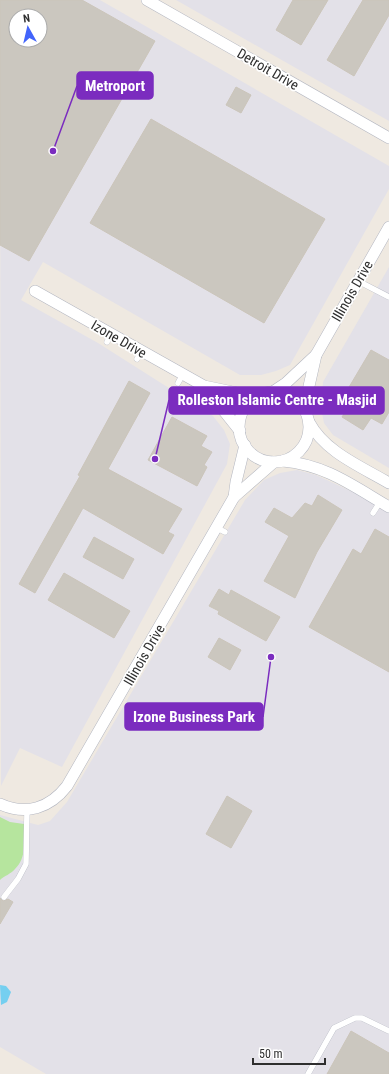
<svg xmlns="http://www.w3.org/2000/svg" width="389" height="1074" font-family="'Roboto Condensed',sans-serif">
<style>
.industrial{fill:#e3e1e8;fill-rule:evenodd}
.green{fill:#b6e59e}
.water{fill:#75cff0}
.building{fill:#cbc7bf;stroke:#cbc5ba;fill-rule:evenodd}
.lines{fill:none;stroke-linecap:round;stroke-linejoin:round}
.lane-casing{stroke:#b4b7c1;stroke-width:6}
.street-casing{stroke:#b4b7c1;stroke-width:12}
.lane{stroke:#fff;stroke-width:5.5}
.street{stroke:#fff;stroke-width:11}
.labels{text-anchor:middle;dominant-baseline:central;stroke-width:3.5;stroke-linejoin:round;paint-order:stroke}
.street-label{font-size:14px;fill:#2e2e2e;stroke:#fff}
.leader{fill:none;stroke:#7b2cbf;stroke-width:1.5}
.callout-dot{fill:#7b2cbf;stroke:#fff;stroke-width:1.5}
.callout{fill:#7b2cbf;stroke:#7b2cbf;stroke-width:1.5}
.callout-label{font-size:15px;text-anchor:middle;font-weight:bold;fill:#fff}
</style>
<rect width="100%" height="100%" fill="#efe9e1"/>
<!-- industrial -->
<g class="industrial">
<path d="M0,0H100L389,166V189L290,365L276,371L261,375H240L43,262L21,300L98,343L213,416L224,430L230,444L227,464L62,767L20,748L1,786ZM16,16H40V40H16Z"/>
<path d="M176,0H389V121Z"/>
<path d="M389,267V468L333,435L324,423L321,408L323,382Z"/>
<path d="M297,470L316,475L355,493L389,513V1074H46L0,1047V815L38,825L50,821L67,802L245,500L264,480L280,473Z"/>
</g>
<!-- green -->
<path class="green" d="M0,817L10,822L24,824C24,839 27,858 15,869C11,874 4,876 0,880Z"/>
<!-- water -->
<path class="water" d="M0,985L6,986L11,992L7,1002L1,1005Z"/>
<!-- building -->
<g class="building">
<path d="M0,0H82L155,41L29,261L0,245ZM16,16H40V40H16Z"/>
<path d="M293,0H328L301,45L276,30Z"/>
<path d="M363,0H389V15L354,76L327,60Z"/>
<path d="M236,87L251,95L241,113L226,105Z"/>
<path d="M151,119L325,219L264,323L90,223Z"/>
<path d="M371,350L389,360V412L382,424L371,418L363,430L342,417L350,404L342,399Z"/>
<path d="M129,381L150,393L108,469L182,509L168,532L174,535L163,554L83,508L35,593L19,584L80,476L78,475Z"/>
<path d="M172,417L207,436L201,446L212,452L204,465L207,467L197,486L148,460Z"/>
<path d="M318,495L342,510L317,552L295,598L264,581L289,536L265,522L274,508L292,518L305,503L312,506Z"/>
<path d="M375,529L389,537V672L309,627L353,549L361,554Z"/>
<path d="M94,537L134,559L123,579L83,557Z"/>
<path d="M64,573L130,611L114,638L48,600Z"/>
<path d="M219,589L229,595L231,590L280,617L266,641L218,614L219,611L209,606Z"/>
<path d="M219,638L241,650L230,670L208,657Z"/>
<path d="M227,796L252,811L231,848L206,834Z"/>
<path d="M0,898L3,901L8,899L13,902L0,924Z"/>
<path d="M351,1031L389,1053V1074H327Z"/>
</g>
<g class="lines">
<defs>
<g id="lane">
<path d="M358,281L389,297"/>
<path d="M107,342L111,334"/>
<path d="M137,359L142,351"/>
<path d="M178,383L183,374"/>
<path d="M373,513L380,502"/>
<path d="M217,528L225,532"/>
<path d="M4,897L18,879L26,864L27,810"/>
<path d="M308,1074L334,1028L355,1018H362L389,1031"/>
</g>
<g id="street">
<path d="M147,0L389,138"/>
<path d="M35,291L204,386L247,395L255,398"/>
<path d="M204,386L240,431"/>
<circle cx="274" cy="427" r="35"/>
<path d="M271,393L286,383L316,355"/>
<path d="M307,414V395L316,355L389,227"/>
<path d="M309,422C325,452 360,466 389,483"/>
<path d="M283,461C326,465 353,486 389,507"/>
<path d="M234,497L274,462"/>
<path d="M0,804C26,816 50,808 67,786L234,497L236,482L245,445"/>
</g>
</defs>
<!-- lane casing -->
<use href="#lane" class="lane-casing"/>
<!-- street casing -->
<use href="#street" class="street-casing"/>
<!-- lane -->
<use href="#lane" class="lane"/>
<!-- street -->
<use href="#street" class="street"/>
</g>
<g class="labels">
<!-- street labels -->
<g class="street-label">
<text transform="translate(268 69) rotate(30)">Detroit Drive</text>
<text transform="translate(352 291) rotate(-60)">Illinois Drive</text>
<text transform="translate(119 339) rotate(30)">Izone Drive</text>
<text transform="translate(144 655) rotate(-60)">Illinois Drive</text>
</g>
</g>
<!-- callouts -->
<path class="leader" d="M53 151L77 86M155 459L169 400M271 657L263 717"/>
<g class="callout-dot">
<circle cx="53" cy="151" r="4"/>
<circle cx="155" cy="459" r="4"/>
<circle cx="271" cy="657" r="4"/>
</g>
<g class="callout">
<rect x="77" y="72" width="76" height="27" rx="4"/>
<rect x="169" y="387" width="215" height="27" rx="4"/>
<rect x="125" y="703" width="138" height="27" rx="4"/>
</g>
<g class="callout-label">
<text x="115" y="91">Metroport</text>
<text x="277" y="405">Rolleston Islamic Centre - Masjid</text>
<text x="194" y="722">Izone Business Park</text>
</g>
<!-- north arrow -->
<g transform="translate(28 28) rotate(352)"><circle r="19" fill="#ffffff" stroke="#ababab"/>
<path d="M0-3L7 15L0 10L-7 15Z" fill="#4264fb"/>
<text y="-6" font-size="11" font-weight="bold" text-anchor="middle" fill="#2e2e2e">N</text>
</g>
<!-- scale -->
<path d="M253 1058v6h72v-6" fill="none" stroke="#2e2e2e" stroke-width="2"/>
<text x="259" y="1058" font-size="12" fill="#2e2e2e" stroke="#ffffff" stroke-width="3" paint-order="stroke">50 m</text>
</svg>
